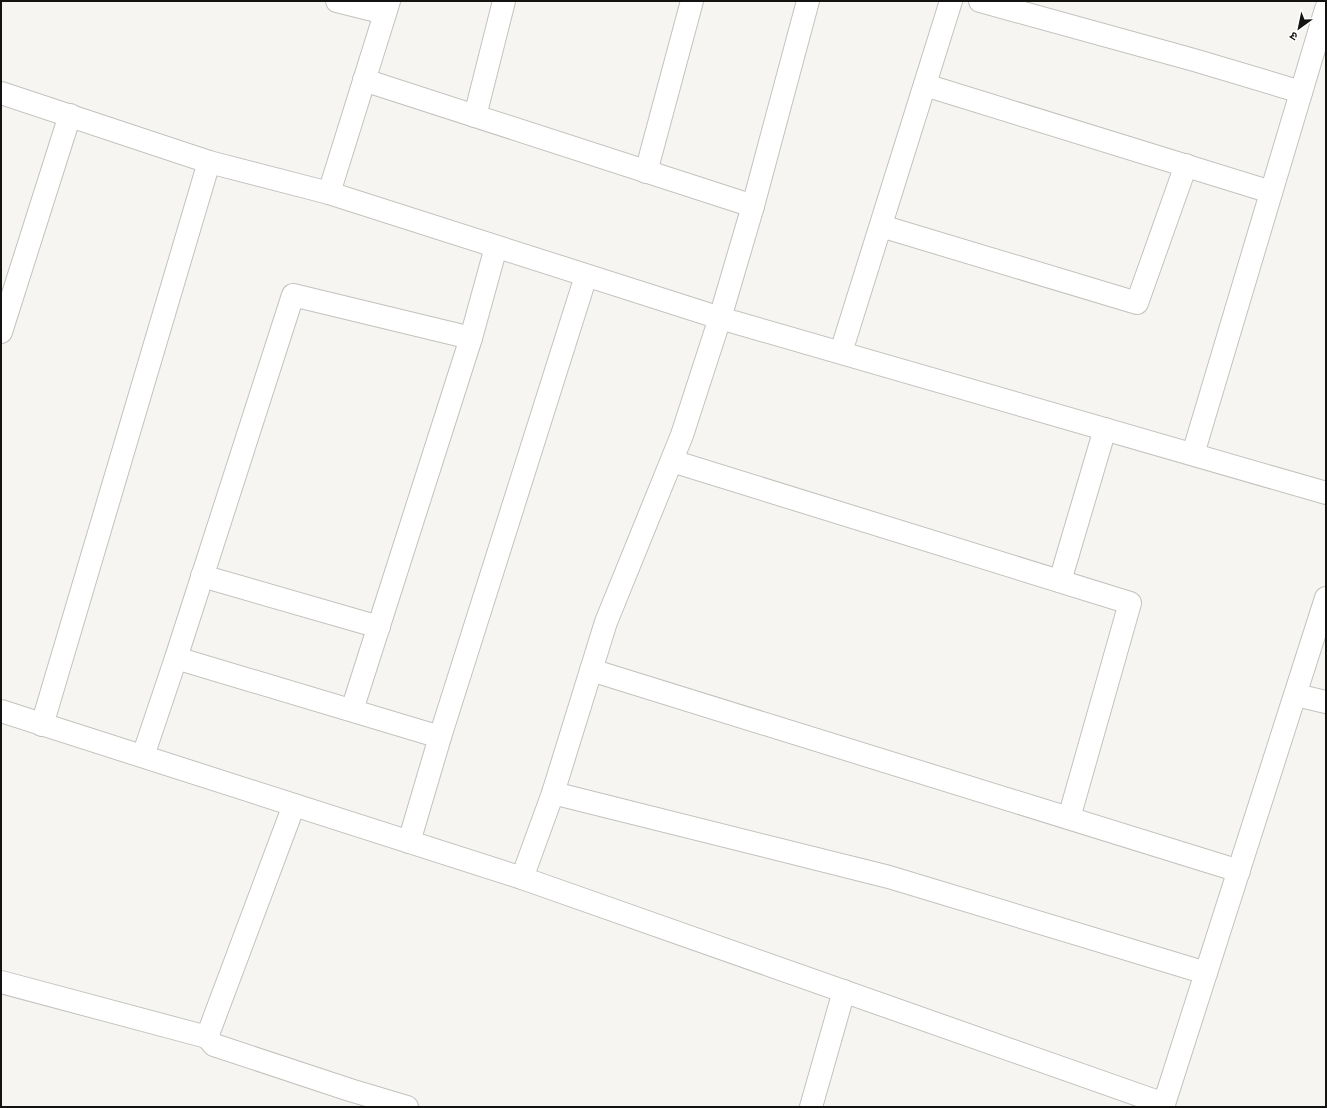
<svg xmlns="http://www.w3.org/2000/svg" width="1327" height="1108" font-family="Karla,'Noto Sans Devanagari',sans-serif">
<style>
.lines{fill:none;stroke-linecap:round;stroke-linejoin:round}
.minor-casing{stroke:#c3c2be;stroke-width:24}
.minor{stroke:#fff;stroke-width:22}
</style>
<rect width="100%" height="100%" fill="#f6f5f1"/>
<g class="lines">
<defs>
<g id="minor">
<path d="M337,1L385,13"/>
<path d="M980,1L1194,60L1301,92"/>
<path d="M364,80L753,206"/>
<path d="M925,85L1271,192"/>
<path d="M1,93L209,162L329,193L720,318L1326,493"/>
<path d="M475,116L504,1"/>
<path d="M646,172L692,1"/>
<path d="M329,193L389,1"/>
<path d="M881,226L1137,303L1186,165"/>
<path d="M1,332L70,115"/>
<path d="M841,352L951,1"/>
<path d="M1193,454L1326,9"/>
<path d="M672,461L1130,603L1069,818"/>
<path d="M202,576L379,627"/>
<path d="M1060,581L1105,429"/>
<path d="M176,658L293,295L471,338"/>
<path d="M591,670L1239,871"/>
<path d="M1296,695L1326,702"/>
<path d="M352,710L471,338L496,247"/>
<path d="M1,711L522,878L553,793L606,622L682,435L720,318L753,206L808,1"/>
<path d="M42,725L209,162"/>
<path d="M440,737L586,276"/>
<path d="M143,756L176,658L440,737L409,842"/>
<path d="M553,793L889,877L1206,973"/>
<path d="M522,878L1164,1104L1326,598"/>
<path d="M1,982L207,1037L214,1045L350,1090L407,1107"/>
<path d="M207,1037L294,805"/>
<path d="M811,1107L844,991"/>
</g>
</defs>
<!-- minor casing -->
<use href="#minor" class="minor-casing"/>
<!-- minor -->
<use href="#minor" class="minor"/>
</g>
<!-- border -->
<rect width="1327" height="1108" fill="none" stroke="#131312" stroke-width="4"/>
<!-- north arrow -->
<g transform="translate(1299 28) rotate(213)" stroke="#ffffff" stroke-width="3" paint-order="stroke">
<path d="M0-3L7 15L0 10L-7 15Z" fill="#131312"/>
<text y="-6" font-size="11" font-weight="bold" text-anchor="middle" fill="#131312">उ</text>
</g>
</svg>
